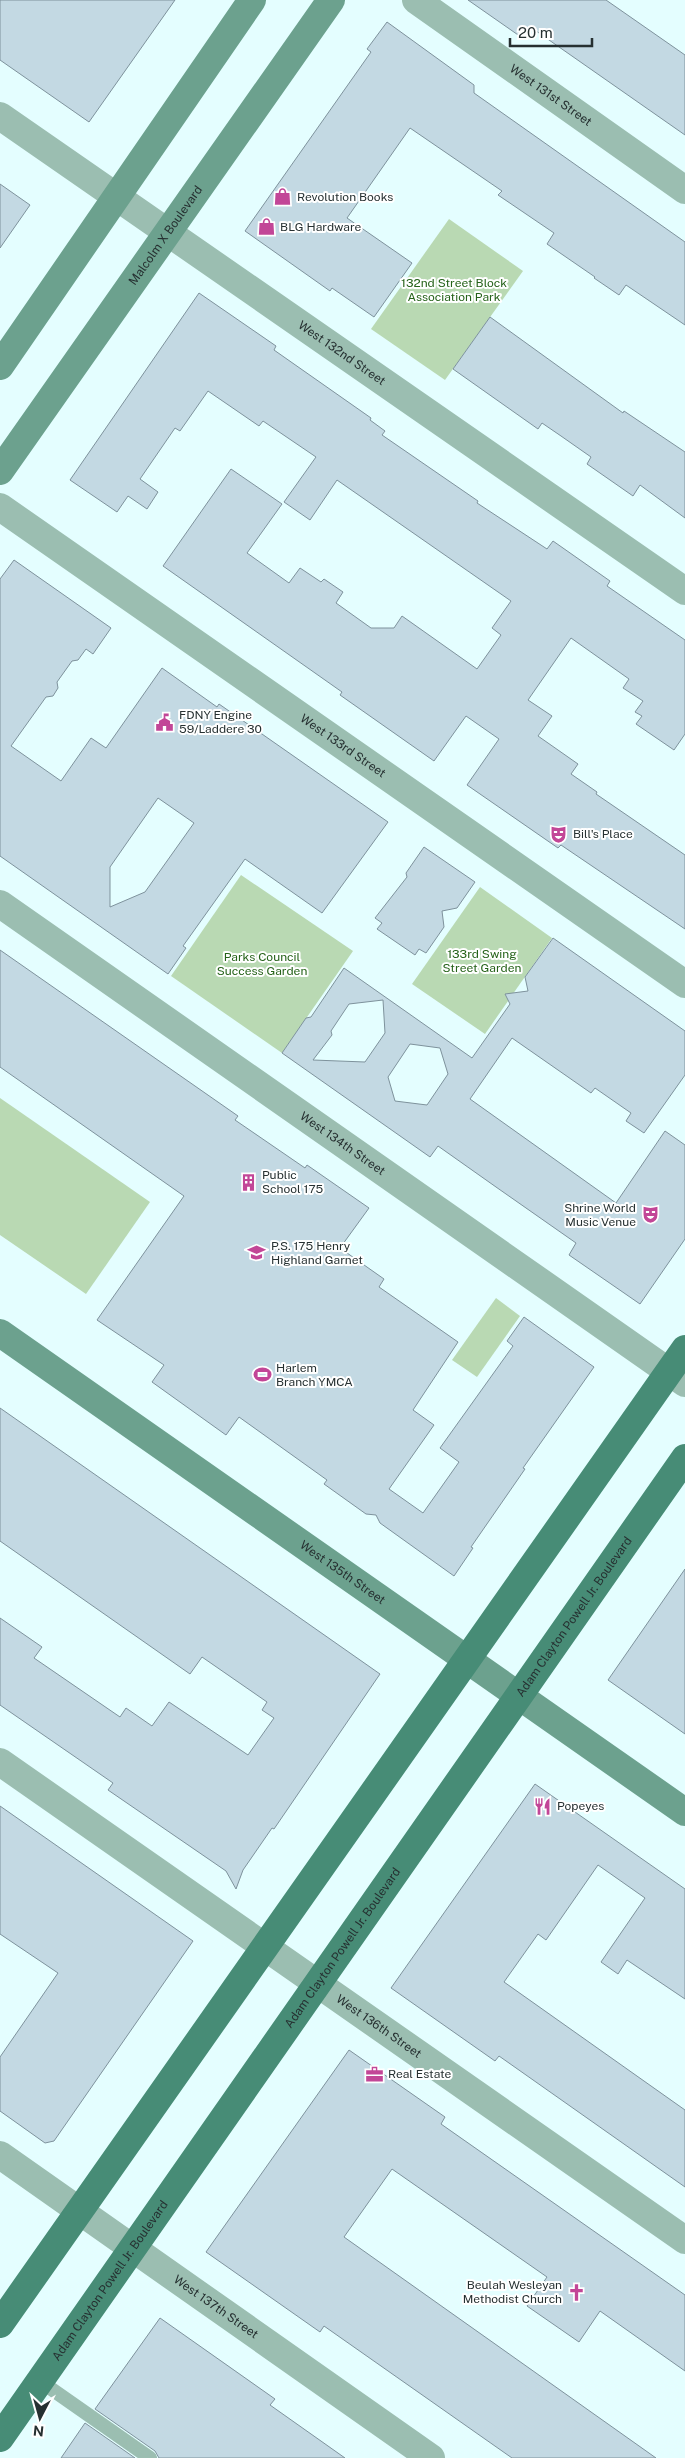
<svg xmlns="http://www.w3.org/2000/svg" width="685" height="2458" font-family="'Public Sans',sans-serif">
<style>
.green{fill:#b9d9b3}
.building{fill:#c3d9e3;stroke:#7e929c;fill-rule:evenodd}
.lines{fill:none;stroke-linecap:round;stroke-linejoin:round}
.lane{stroke:#9bbeb1;stroke-width:14}
.street{stroke:#9bbeb1;stroke-width:28}
.secondary{stroke:#6ca18e;stroke-width:28}
.primary{stroke:#478c76;stroke-width:28}
.labels{text-anchor:middle;dominant-baseline:central;stroke-width:4;stroke-linejoin:round;paint-order:stroke}
.street-label{font-size:12px;fill:#263031;stroke:#fff}
.poi-label{font-size:12px;fill:#263031;stroke:#fff;text-anchor:start}
.park-label{font-size:12px;fill:#256219;stroke:#fff}
</style>
<rect width="100%" height="100%" fill="#e4feff"/>
<!-- green -->
<g class="green">
<path d="M449,219L523,271L445,380L371,329Z"/>
<path d="M241,875L353,951L282,1053L171,976Z"/>
<path d="M480,887L552,938L485,1034L412,984Z"/>
<path d="M0,1098L150,1202L86,1294L0,1235Z"/>
<path d="M496,1298L520,1316L477,1377L452,1360Z"/>
</g>
<!-- building -->
<g class="building">
<path d="M0,0H175L89,122L0,60Z"/>
<path d="M468,0H606L685,55V135L529,26L521,37Z"/>
<path d="M387,22L474,85V93L685,242V325L626,285L619,295L594,278L595,277L547,244L554,233L498,195L502,191L410,128L347,218L412,263L374,317L332,288L330,291L245,231L371,52L367,49Z"/>
<path d="M0,184L30,205L0,248Z"/>
<path d="M199,293L276,346L274,350L371,418L370,420L385,431L382,435L478,501L477,503L547,549L553,541L610,581L607,586L685,640V734L674,750L636,724L642,716L635,712L643,701L623,688L629,679L571,638L528,700L552,716L538,736L578,764L571,774L597,792L596,794L685,855V929L561,845L558,848L467,785L499,739L466,716L434,761L340,695L342,692L163,566L231,469L282,504L247,553L289,583L300,568L321,582L324,579L343,592L336,603L371,628H394L402,616L477,669L501,635L492,628L511,601L337,480L310,520L284,502L316,457L263,421L259,426L208,391L180,431L175,428L140,479L158,492L147,509L128,496L117,512L70,480Z"/>
<path d="M490,317L623,413L624,411L685,452V518L640,485L633,496L587,464L591,457L561,436L542,423L538,429L453,369Z"/>
<path d="M14,560L111,628L93,654L86,649L78,660L72,661L57,682L58,688L53,696L46,697L11,746L61,781L91,738L106,748L162,668L217,707L219,704L388,822L322,913L245,859L183,946L186,948L168,974L0,856V579ZM158,798L194,823L145,892L110,907V867Z"/>
<path d="M424,847L475,882L457,908L442,911L444,927L426,953L419,949L415,955L377,929L382,923L375,918L407,877L406,873Z"/>
<path d="M553,938L685,1031V1075L644,1133L626,1121L631,1113L595,1088L591,1093L512,1038L470,1099L616,1203L665,1131L685,1145V1239L640,1304L569,1255L576,1243L496,1187L438,1146L430,1157L282,1053L306,1018L311,1017L344,968L472,1058L510,1004L505,994L528,991L525,977ZM383,1000L385,1033L365,1062L313,1060L332,1035L331,1031L349,1004ZM410,1044L440,1048L448,1074L427,1105L395,1101L388,1077Z"/>
<path d="M0,950L238,1116L235,1120L305,1168L307,1165L369,1208L340,1248L384,1279L379,1287L458,1342L413,1410L434,1425L389,1489L423,1513L459,1462L440,1448L513,1346L507,1341L524,1317L594,1367L523,1468L525,1469L471,1547L473,1548L454,1576L380,1523L376,1515L366,1514L324,1484L327,1480L239,1417L226,1435L152,1382L164,1365L97,1320L184,1196L0,1067Z"/>
<path d="M0,1408L380,1674L274,1829L272,1828L243,1870L236,1889L226,1871L108,1790L113,1783L0,1705V1618L42,1647L34,1658L120,1717L126,1708L152,1726L169,1702L248,1755L274,1718L262,1710L267,1702L202,1657L190,1674L0,1541Z"/>
<path d="M685,1569V1734L608,1680Z"/>
<path d="M535,1784L685,1889V1999L627,1960L618,1974L601,1962L645,1898L598,1865L546,1940L538,1934L504,1982L685,2110V2187L499,2056L495,2061L391,1988Z"/>
<path d="M0,1806L193,1941L54,2141L45,2143L0,2111V2057L58,1973L0,1934Z"/>
<path d="M349,2050L445,2117L441,2124L685,2295V2371L600,2311L579,2342L527,2306L547,2277L392,2169L344,2237L656,2458H512L324,2326L320,2332L206,2252Z"/>
<path d="M160,2318L275,2399L270,2405L345,2458H159L155,2451L95,2409Z"/>
<path d="M85,2423L135,2458H61Z"/>
</g>
<g class="lines">
<!-- lane -->
<path class="lane" d="M40,2381L150,2458"/>
<!-- street -->
<g class="street">
<path id="s1" d="M416,0L685,190"/>
<path id="s2" d="M0,116L685,591"/>
<path id="s3" d="M0,507L685,984"/>
<path id="s4" d="M0,904L685,1383"/>
<path id="s5" d="M0,1762L685,2240"/>
<path id="s6" d="M0,2155L431,2458"/>
</g>
<!-- secondary -->
<g class="secondary">
<path d="M0,366L252,0"/>
<path id="s7" d="M0,471L331,0"/>
<path id="s8" d="M0,1333L685,1812"/>
</g>
<!-- primary -->
<g class="primary">
<path d="M0,2324L685,1349"/>
<path id="s9" d="M0,2438L685,1458"/>
</g>
</g>
<!-- icons -->
<defs>
<symbol id="shop-bare" viewBox="-9 -9 18 18"><path d="M-5-2.5h2.3a2.7 3.5 0 0 1 5.4 0H5L5.5 6h-11ZM-1.5-2.5h3a1.5 2.3 0 0 0-3 0Z" fill="#c24697" stroke="#fff" stroke-width="2.5" paint-order="stroke"/></symbol>
<symbol id="civic-bare" viewBox="-9 -9 18 18"><path d="M-.6-6.5H3V-4.5H.6V-3L4-1V1h2V6H-6V1h2V-1L-.6-3ZM-1.2 2.5V6h2.4V2.5Z" fill="#c24697" stroke="#fff" stroke-width="2.5" paint-order="stroke"/></symbol>
<symbol id="theatre-bare" viewBox="-9 -9 18 18"><path d="M-5-5.5Q0-4 5-5.5V0Q5 5 0 6Q-5 5-5 0ZM-3.3-2.5H-1v1.5H-3.3ZM1-2.5H3.3v1.5H1ZM-2.8 1Q0 5.5 2.8 1Z" fill="#c24697" stroke="#fff" stroke-width="2.5" paint-order="stroke"/></symbol>
<symbol id="building-bare" viewBox="-9 -9 18 18"><path d="M-4-6H4V6H1V3H-1V6H-4ZM-2.5-4.3h1.7v1.8h-1.7ZM.8-4.3h1.7v1.8H.8ZM-2.5-1h1.7V.8h-1.7ZM.8-1h1.7V.8H.8Z" fill="#c24697" stroke="#fff" stroke-width="2.5" paint-order="stroke"/></symbol>
<symbol id="school-bare" viewBox="-9 -9 18 18"><path d="M0-5L7-2L0 1L-7-2ZM-4 1L0 2.5L4 1V4Q0 6-4 4Z" fill="#c24697" stroke="#fff" stroke-width="2.5" paint-order="stroke"/></symbol>
<symbol id="stadium-bare" viewBox="-9 -9 18 18"><path d="M0-5a6.5 5 0 1 0 0 10a6.5 5 0 1 0 0-10ZM-3.5-1.8h7v3.6h-7Z" fill="#c24697" stroke="#fff" stroke-width="2.5" paint-order="stroke"/></symbol>
<symbol id="restaurant-bare" viewBox="-9 -9 18 18"><path d="M-5-6h1v4h1v-4h1v4h1v-4h1v5L-1.5 .5V6h-2V.5L-5-1ZM5-6V6H3V1.5H1.5Q1.5-4 5-6Z" fill="#c24697" stroke="#fff" stroke-width="2.5" paint-order="stroke"/></symbol>
<symbol id="office-bare" viewBox="-9 -9 18 18"><path d="M-6-3h4V-5.5h4V-3h4V5H-6ZM-1-4.5V-3h2v-1.5ZM-6 0V1H6V0Z" fill="#c24697" stroke="#fff" stroke-width="2.5" paint-order="stroke"/></symbol>
<symbol id="church-bare" viewBox="-9 -9 18 18"><path d="M-1.2-6h2.4v3.5h3.3v2.4h-3.3V6h-2.4V-.1h-3.3v-2.4h3.3Z" fill="#c24697" stroke="#fff" stroke-width="2.5" paint-order="stroke"/></symbol>
</defs>
<g fill-rule="evenodd">
<use href="#shop-bare" x="270" y="184" width="25" height="25"/>
<use href="#shop-bare" x="254" y="214" width="25" height="25"/>
<use href="#civic-bare" x="152" y="710" width="25" height="25"/>
<use href="#theatre-bare" x="546" y="822" width="25" height="25"/>
<use href="#building-bare" x="236" y="1170" width="25" height="25"/>
<use href="#theatre-bare" x="638" y="1202" width="25" height="25"/>
<use href="#school-bare" x="244" y="1240" width="25" height="25"/>
<use href="#stadium-bare" x="250" y="1362" width="25" height="25"/>
<use href="#restaurant-bare" x="530" y="1794" width="25" height="25"/>
<use href="#office-bare" x="362" y="2062" width="25" height="25"/>
<use href="#church-bare" x="564" y="2280" width="25" height="25"/>
</g>
<g class="labels">
<!-- street labels -->
<g class="street-label">
<text stroke="none"><textPath href="#s1" startOffset="165">West 131st Street</textPath></text>
<text stroke="none"><textPath href="#s7" startOffset="288">Malcolm X Boulevard</textPath></text>
<text stroke="none"><textPath href="#s2" startOffset="416">West 132nd Street</textPath></text>
<text stroke="none"><textPath href="#s3" startOffset="418">West 133rd Street</textPath></text>
<text stroke="none"><textPath href="#s4" startOffset="418">West 134th Street</textPath></text>
<text stroke="none"><textPath href="#s8" startOffset="418">West 135th Street</textPath></text>
<text stroke="none"><textPath href="#s9" startOffset="1002">Adam Clayton Powell Jr. Boulevard</textPath></text>
<text stroke="none"><textPath href="#s9" startOffset="598">Adam Clayton Powell Jr. Boulevard</textPath></text>
<text stroke="none"><textPath href="#s5" startOffset="462">West 136th Street</textPath></text>
<text stroke="none"><textPath href="#s9" startOffset="192">Adam Clayton Powell Jr. Boulevard</textPath></text>
<text stroke="none"><textPath href="#s6" startOffset="264">West 137th Street</textPath></text>
</g>
<!-- poi labels -->
<g class="poi-label">
<text x="297" y="197">Revolution Books</text>
<text x="280" y="227">BLG Hardware</text>
<text x="179" y="715">FDNY Engine<tspan x="179" dy="14">59/Laddere 30</tspan></text>
<text x="573" y="834">Bill's Place</text>
<text x="262" y="1175">Public<tspan x="262" dy="14">School 175</tspan></text>
<text x="636" y="1208" text-anchor="end">Shrine World<tspan x="636" dy="14">Music Venue</tspan></text>
<text x="271" y="1246">P.S. 175 Henry<tspan x="271" dy="14">Highland Garnet</tspan></text>
<text x="276" y="1368">Harlem<tspan x="276" dy="14">Branch YMCA</tspan></text>
<text x="557" y="1806">Popeyes</text>
<text x="388" y="2074">Real Estate</text>
<text x="562" y="2285" text-anchor="end">Beulah Wesleyan<tspan x="562" dy="14">Methodist Church</tspan></text>
</g>
<!-- park labels -->
<g class="park-label">
<text x="454" y="283">132nd Street Block<tspan x="454" dy="14">Association Park</tspan></text>
<text x="482" y="954">133rd Swing<tspan x="482" dy="14">Street Garden</tspan></text>
<text x="262" y="957">Parks Council<tspan x="262" dy="14">Success Garden</tspan></text>
</g>
</g>
<!-- north arrow -->
<g transform="translate(40 2418) rotate(186)" stroke="#ffffff" stroke-width="4" paint-order="stroke">
<path d="M0-4L9 19L0 12L-9 19Z" fill="#263031"/>
<text y="-8" font-size="14" font-weight="bold" text-anchor="middle" fill="#263031">N</text>
</g>
<!-- scale -->
<path d="M510 38v8h82v-8" fill="none" stroke="#263031" stroke-width="2.5"/>
<text x="518" y="38" font-size="15" fill="#263031" stroke="#ffffff" stroke-width="4" paint-order="stroke">20 m</text>
</svg>
